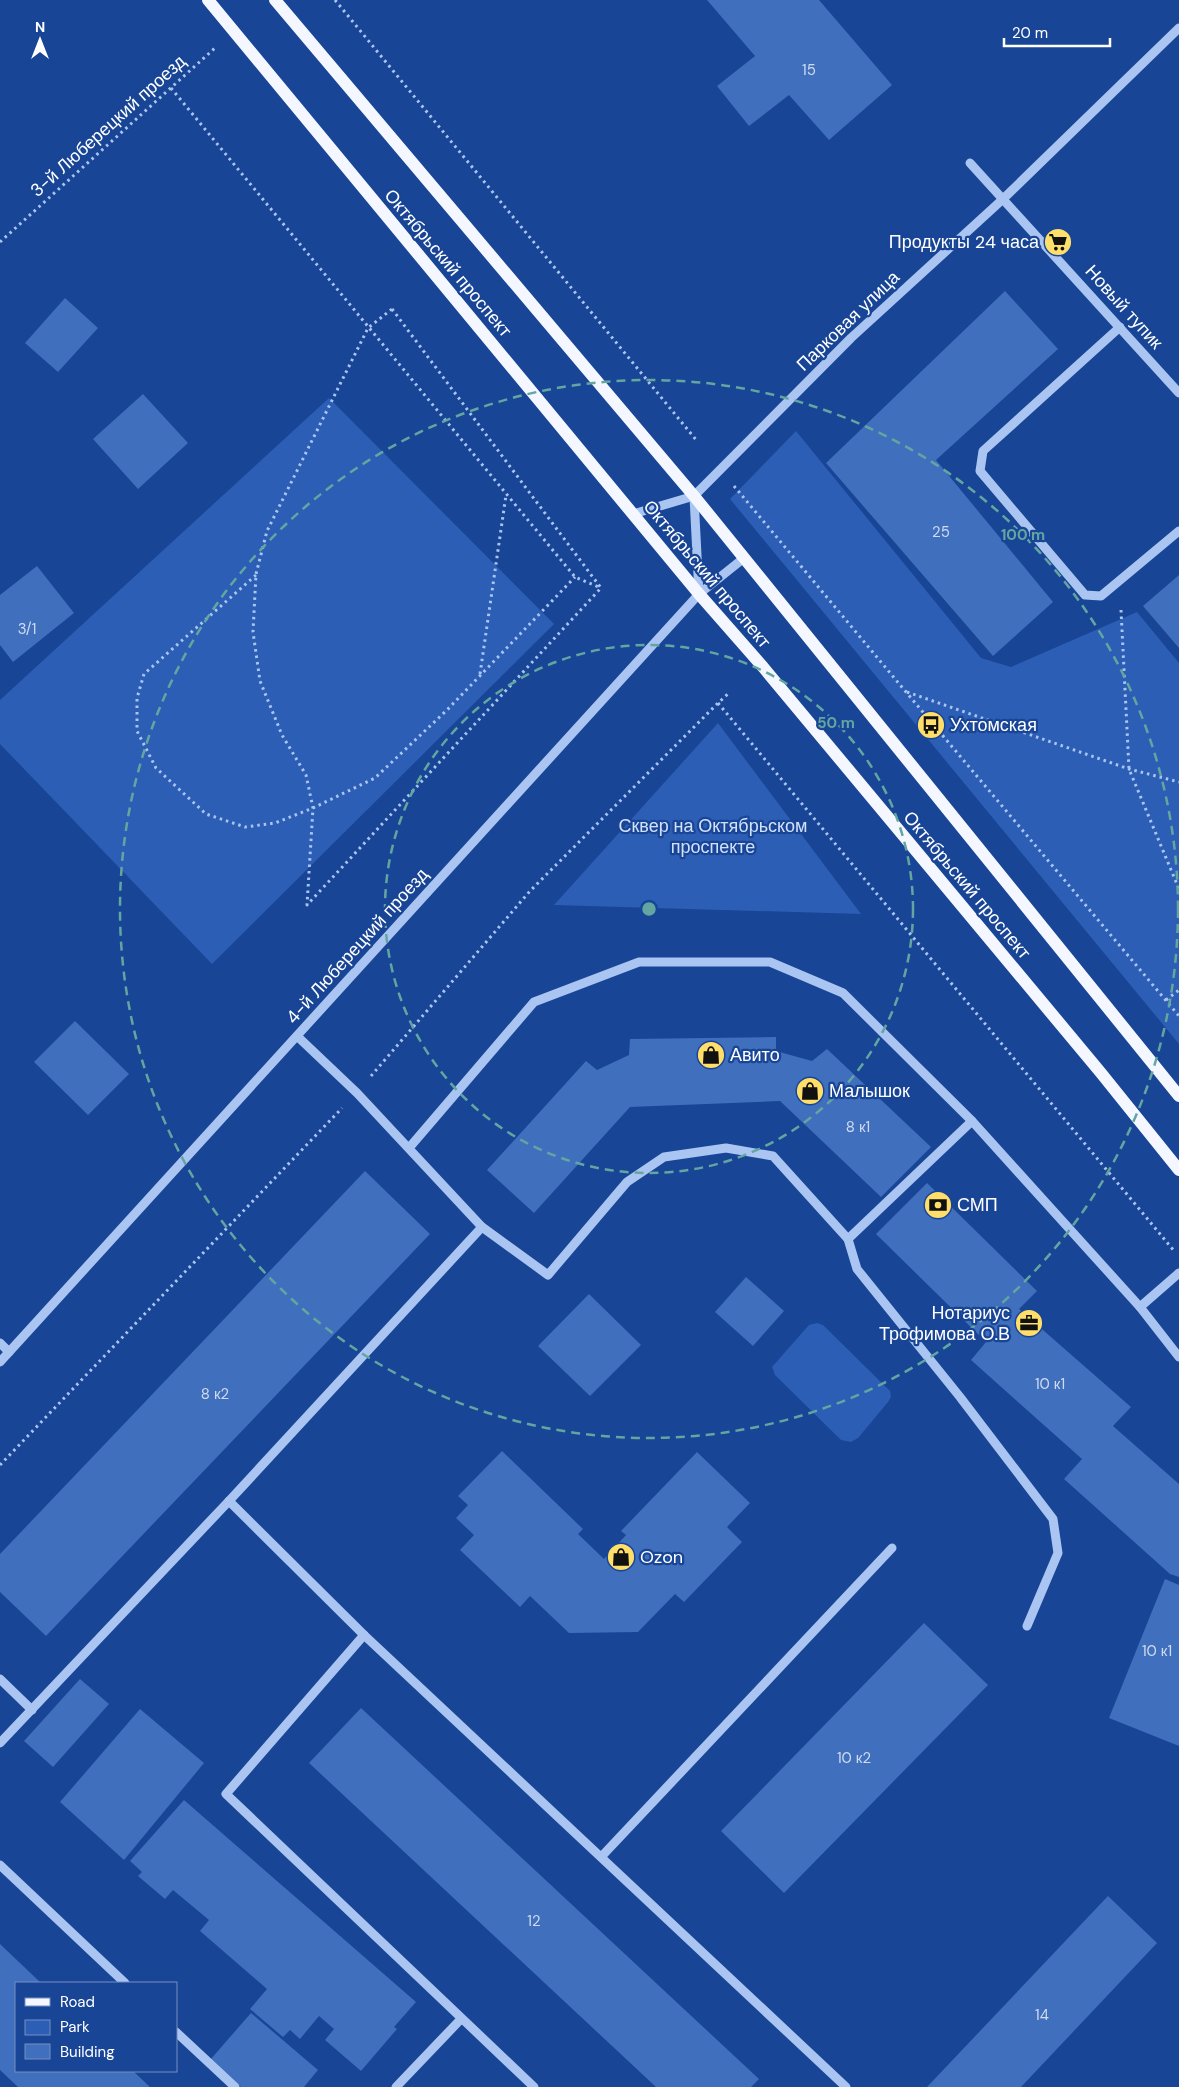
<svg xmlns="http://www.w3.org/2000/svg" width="1179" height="2087" font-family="'DM Sans',sans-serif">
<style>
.green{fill:#2b5eb4}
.building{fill:#406fbd}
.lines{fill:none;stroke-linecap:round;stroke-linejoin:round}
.path{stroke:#aac5f1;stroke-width:3;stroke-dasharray:2.5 4;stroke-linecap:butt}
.minor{stroke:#aac5f1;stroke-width:9}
.major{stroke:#f4f7ff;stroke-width:12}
.ring{fill:none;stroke:#63a6a1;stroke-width:2.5;stroke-dasharray:9 6}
.labels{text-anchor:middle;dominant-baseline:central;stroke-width:4.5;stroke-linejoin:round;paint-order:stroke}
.number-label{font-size:15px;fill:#cfdbee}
.street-label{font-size:18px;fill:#fff;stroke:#184596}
.poi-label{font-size:18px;fill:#fff;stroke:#184596;text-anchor:start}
.park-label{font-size:18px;fill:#d1e1fc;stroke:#184596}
.centre{fill:#63a6a1;stroke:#184596;stroke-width:2.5}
.ring-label{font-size:15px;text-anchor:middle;font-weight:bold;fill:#63a6a1;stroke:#184596;stroke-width:4.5;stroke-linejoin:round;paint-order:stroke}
</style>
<rect width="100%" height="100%" fill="#184596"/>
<!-- green -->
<g class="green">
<path d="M329,398L554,624L212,964L0,744V700Z"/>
<path d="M796,431L981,658L1011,667L1137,612L1179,663V1044L730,499Z"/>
<path d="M718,723L861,914L554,905Z"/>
<path d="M817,1323L823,1325L890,1391L891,1397L888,1402L858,1438L851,1442L841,1440L775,1375L772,1367L809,1325Z"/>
</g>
<!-- building -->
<g class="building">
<path d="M707,0H819L892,85L829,140L789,95L749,126L717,86L755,56Z"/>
<path d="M1005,291L1058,349L936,460L1053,602L993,656L826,463Z"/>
<path d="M65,298L98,328L58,372L25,343Z"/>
<path d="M143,394L188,443L138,489L93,439Z"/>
<path d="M37,566L74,613L13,662L0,645V595Z"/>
<path d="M1179,575V648L1143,606Z"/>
<path d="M75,1021L129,1074L88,1115L34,1062Z"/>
<path d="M776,1037V1051L812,1061L827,1049L931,1147L881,1197L780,1101L630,1107L534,1213L487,1170L586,1061L597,1070L629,1055L630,1039Z"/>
<path d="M365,1171L430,1234L46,1636L0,1592V1554Z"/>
<path d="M927,1183L1037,1291L1019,1309L1131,1407L1113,1426L1179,1484V1577L1170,1574L1064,1479L1082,1459L971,1360L986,1342L876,1234Z"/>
<path d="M746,1277L784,1311L753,1346L715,1312Z"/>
<path d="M589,1294L641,1345L590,1396L538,1346Z"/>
<path d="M502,1451L583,1529L578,1534L604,1559L626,1535L621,1531L697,1452L750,1503L727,1527L742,1542L684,1602L675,1594L638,1632L569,1633L530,1596L520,1607L460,1550L474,1535L456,1518L468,1505L458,1496Z"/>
<path d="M1165,1579L1179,1585V1746L1109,1718Z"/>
<path d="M924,1623L988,1685L784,1893L721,1831Z"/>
<path d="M80,1679L109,1704L53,1767L24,1741Z"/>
<path d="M361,1708L759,2079L751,2087H656L309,1763Z"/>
<path d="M140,1709L204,1763L124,1860L60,1802Z"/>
<path d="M184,1800L416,2002L394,2027L397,2029L361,2071L325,2040L334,2029L319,2016L300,2039L290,2030L283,2037L250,2009L267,1989L200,1931L209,1920L173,1890L165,1899L138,1876L142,1872L130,1861Z"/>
<path d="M1108,1896L1157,1943L1021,2087H927Z"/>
<path d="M0,1944L41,1983H16V2071H133L150,2087H18L0,2070Z"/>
<path d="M251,2013L318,2070L304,2087H241L210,2060Z"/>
</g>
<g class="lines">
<!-- path -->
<g class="path">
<path d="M335,0L697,441"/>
<path d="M171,88L575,577L601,588"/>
<path d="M0,242L215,48"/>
<path d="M392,309L601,588L307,905L313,808L306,775L282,735L260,681L253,632L256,574L267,531L368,328Z"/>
<path d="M734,486L906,692L1179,1016"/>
<path d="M256,575L144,674L137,698V731L156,768L206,814L245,827L275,823L313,808L375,778L447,710L575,577"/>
<path d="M1121,610L1129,769L1179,889"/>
<path d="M480,674L506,495"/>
<path d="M907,692L1129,769L1179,782"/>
<path d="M718,703L1175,1252"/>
<path d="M1166,1000L1179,990"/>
<path d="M371,1076L530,891L718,703L729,693"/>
<path d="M0,1465L342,1108"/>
</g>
<!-- minor -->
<g class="minor">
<path d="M970,163L1179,393"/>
<path d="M1120,327L983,451L980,471L1085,595L1101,596L1179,531"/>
<path d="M694,497L699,594"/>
<path d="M633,514L694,496L851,338L1003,199L1179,28"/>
<path d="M297,1036L357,1093L482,1227L548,1275L627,1182L664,1157L726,1148L773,1156L848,1239L972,1121L843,993L770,962H639L534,1002L409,1148"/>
<path d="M972,1121L1140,1307L1179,1273"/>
<path d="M848,1239L857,1269L960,1397L1053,1519L1058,1553L1027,1626"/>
<path d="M1140,1307L1179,1357"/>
<path d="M0,1343L9,1352"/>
<path d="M0,1362L699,594L744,558"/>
<path d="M229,1501L364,1635"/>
<path d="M0,1679L32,1710"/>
<path d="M0,1743L229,1501L482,1227"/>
<path d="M602,1856L892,1548"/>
<path d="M0,1865L125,1983"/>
<path d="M176,2032L235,2087"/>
<path d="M396,2087L461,2019"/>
<path d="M534,2087L226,1794L364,1635L846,2087"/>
</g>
<!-- major -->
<g class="major">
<path d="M208,0L699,594L763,667L1101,1073L1179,1170"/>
<path d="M275,0L694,496L1179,1096"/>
</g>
</g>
<!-- distance rings -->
<g class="ring">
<circle cx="649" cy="909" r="264"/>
<circle cx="649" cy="909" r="529"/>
</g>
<!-- icons -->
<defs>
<symbol id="supermarket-disc" viewBox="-11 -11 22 22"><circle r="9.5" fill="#ffdf6a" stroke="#184596"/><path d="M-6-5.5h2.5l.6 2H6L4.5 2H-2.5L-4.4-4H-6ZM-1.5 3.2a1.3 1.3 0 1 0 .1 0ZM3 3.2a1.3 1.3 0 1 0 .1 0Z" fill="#111"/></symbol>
<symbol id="bus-disc" viewBox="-11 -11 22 22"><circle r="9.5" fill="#ffdf6a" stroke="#184596"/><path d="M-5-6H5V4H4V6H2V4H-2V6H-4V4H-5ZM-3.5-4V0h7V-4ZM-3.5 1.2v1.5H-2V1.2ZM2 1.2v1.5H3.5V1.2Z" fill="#111"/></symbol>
<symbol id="shop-disc" viewBox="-11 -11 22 22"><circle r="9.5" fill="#ffdf6a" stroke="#184596"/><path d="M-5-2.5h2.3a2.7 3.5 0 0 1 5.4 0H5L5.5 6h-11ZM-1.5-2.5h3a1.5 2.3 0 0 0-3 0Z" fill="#111"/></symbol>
<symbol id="bank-disc" viewBox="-11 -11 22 22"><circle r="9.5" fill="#ffdf6a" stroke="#184596"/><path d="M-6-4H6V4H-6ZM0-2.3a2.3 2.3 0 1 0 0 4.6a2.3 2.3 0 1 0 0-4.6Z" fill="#111"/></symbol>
<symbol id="office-disc" viewBox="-11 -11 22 22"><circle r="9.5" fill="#ffdf6a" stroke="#184596"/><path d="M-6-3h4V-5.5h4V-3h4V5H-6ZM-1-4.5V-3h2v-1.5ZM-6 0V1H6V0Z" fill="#111"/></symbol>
</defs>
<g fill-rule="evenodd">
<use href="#supermarket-disc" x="1042" y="226" width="32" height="32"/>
<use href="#bus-disc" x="915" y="709" width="32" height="32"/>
<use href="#shop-disc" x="695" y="1039" width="32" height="32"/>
<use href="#shop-disc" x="794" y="1075" width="32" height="32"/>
<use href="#bank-disc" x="922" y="1189" width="32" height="32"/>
<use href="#office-disc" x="1013" y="1307" width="32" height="32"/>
<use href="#shop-disc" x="605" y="1541" width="32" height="32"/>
</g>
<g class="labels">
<!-- number labels -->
<g class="number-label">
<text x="809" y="70">15</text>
<text x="941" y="532">25</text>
<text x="27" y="629">3/1</text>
<text x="858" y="1127">8 к1</text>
<text x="1050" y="1384">10 к1</text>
<text x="215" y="1394">8 к2</text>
<text x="1157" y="1651">10 к1</text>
<text x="854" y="1758">10 к2</text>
<text x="534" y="1921">12</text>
<text x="1042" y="2015">14</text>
</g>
<!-- street labels -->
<g class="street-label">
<text transform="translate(108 126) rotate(-42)">3-й Люберецкий проезд</text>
<text transform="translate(448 263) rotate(50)">Октябрьский проспект</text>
<text transform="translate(1124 307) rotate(48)">Новый тупик</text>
<text transform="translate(848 321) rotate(-44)">Парковая улица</text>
<text transform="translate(707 574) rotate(50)">Октябрьский проспект</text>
<text transform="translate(967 885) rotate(50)">Октябрьский проспект</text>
<text transform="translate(357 946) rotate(-48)">4-й Люберецкий проезд</text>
</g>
<!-- poi labels -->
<g class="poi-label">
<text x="1039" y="242" text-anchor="end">Продукты 24 часа</text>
<text x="950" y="725">Ухтомская</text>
<text x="730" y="1055">Авито</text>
<text x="829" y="1091">Малышок</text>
<text x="957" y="1205">СМП</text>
<text x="1010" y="1313" text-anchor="end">Нотариус<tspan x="1010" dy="21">Трофимова О.В</tspan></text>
<text x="640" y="1557">Ozon</text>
</g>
<!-- park labels -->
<g class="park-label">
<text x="713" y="826">Сквер на Октябрьском<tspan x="713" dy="21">проспекте</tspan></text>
</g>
</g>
<circle cx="649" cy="909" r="8" class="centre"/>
<g class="ring-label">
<text x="1023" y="540">100 m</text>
<text x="836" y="728">50 m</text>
</g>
<!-- legend -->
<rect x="15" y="1982" width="162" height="90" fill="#184596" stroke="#748fc0"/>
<rect x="25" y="1998" width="25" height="8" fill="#f4f7ff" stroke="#748fc0"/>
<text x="60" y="2007" font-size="15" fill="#ffffff">Road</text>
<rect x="25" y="2020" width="25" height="15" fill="#2b5eb4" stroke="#748fc0"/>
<text x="60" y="2032" font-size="15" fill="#ffffff">Park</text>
<rect x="25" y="2044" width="25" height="15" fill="#406fbd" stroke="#748fc0"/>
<text x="60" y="2057" font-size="15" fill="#ffffff">Building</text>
<!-- north arrow -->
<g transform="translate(40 40)" stroke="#184596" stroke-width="4" paint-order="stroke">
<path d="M0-4L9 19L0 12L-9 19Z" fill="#ffffff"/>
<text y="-8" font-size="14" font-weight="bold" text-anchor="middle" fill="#ffffff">N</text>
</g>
<!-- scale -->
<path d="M1004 38v8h106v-8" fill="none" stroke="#ffffff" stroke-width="2.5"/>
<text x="1012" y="38" font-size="15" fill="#ffffff" stroke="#184596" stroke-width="4" paint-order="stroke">20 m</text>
</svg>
